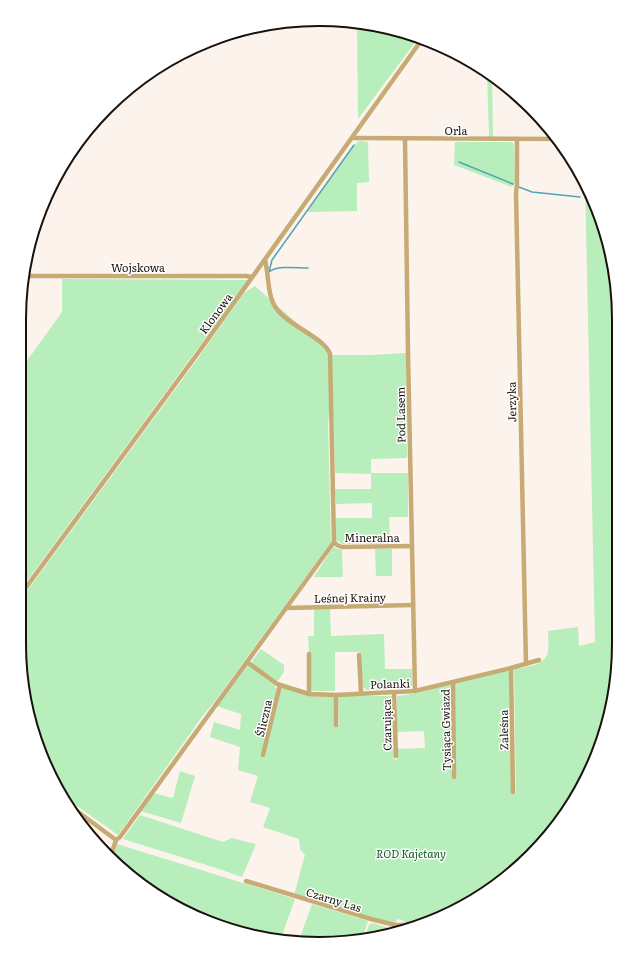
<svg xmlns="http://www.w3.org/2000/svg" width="638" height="963" font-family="Literata,serif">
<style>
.green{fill:#b7eebb}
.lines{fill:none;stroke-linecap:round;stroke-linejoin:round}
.stream{stroke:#51a3b5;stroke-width:1.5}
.street{stroke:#c7ab75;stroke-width:4.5}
.labels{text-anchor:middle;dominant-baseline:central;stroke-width:3;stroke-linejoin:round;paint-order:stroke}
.street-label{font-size:11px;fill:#19110c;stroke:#fff}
.park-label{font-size:11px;font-style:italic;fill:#0a581d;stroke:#fff}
.rim{fill:none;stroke:#19110c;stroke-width:2}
</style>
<rect width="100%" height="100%" fill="#fdf3ed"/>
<!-- green -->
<g class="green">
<path d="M357,22L419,37L358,119Z"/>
<path d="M487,72L492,75L493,137H489Z"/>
<path d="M360,141L368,142L369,182L357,183V211L307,212L357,142Z"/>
<path d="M455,142H511L514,144L515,183L512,187L454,165Z"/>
<path d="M585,181L588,187L609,242L618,300L616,683L588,776L544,842L469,904L433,918L408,924L402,920L397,919L395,924L326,903L294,895L305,855L300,849L299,839L263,827L270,808L250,802L258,776L238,770L240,747L210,737L214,722L240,730L241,714L216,706L247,664L274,685L277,690L261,755L265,757L281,687L334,696V726L339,725L338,696H392L394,759L397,760V749L425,748L424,731L397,732V696L418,693L449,685L451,687L452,778L456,779L454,683L509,670L512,792L516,793L514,669C525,667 546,666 548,651C549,645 548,638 548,631L578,627L579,646L595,642Z"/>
<path d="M62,279L248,280L19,592L21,369L62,312Z"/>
<path d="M255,286L333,355H370L406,353L407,458L371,459V473H408V517H389L390,544H342L336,540V518H372V503L336,504L335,489H371V474L335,473L334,426L331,382L328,426L331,542L216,700L204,714L118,835L63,796L35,740L19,644V602L196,361L244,293Z"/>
<path d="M333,547L342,550L343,577H314Z"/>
<path d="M375,549H392V576H376Z"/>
<path d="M330,608L331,636L384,634L385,669H412V686L409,689L366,690L363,687L360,652H335V691H311L308,636H314V609Z"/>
<path d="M261,649L284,665V672L277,682L253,665L252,661Z"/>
<path d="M180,771L195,776L181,823L140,811L153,793L173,798Z"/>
<path d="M140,815L223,842L232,838L256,844L242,877L216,868L123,839Z"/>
<path d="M117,844L295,899L281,938L201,914L176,900L134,879L113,857Z"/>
<path d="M312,904L368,921L362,939L298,943Z"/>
<path d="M373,923L398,931L378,938L364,939L369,925Z"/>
</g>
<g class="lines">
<!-- stream -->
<g class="stream">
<path d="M459,162L513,184"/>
<path d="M519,187L532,192L580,197"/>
<path d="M585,198H593"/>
<path d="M308,268C298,268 277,265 269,272L272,260L354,145"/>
<path d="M148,889L170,899L201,918L255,933"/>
</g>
<!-- street -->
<g class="street">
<path d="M353,138L559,139"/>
<path d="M405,139L408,353L415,691"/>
<path d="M517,139V184L516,194L526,664"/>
<path d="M23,276H246L252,277"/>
<path d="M334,542L337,545L342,547L412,546"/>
<path d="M19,597L198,353L423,38"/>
<path d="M286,608L413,605"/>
<path d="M309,654V694"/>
<path d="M359,655L361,693"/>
<path d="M247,662L277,684L309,694L336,695L415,691L511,668L539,660"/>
<path d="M511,668L513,792"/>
<path d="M453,683L454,777"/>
<path d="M394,693L396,756"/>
<path d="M336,695V725"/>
<path d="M263,755L280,685"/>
<path d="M66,803L116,840"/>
<path d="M111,855L116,840L120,837L334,542L330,354C325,338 287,325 276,308C267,295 269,275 265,260"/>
<path d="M246,881L371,919L395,925H405L419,923"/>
</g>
</g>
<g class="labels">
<!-- street labels -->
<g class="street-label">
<text x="456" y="130">Orla</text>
<text x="138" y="267">Wojskowa</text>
<text transform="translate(215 313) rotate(-54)">Klonowa</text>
<text transform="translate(511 402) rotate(-91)">Jerzyka</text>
<text transform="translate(400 415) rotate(-91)">Pod Lasem</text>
<text x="372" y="537">Mineralna</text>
<text transform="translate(350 597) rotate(-1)">Leśnej Krainy</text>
<text transform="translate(390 683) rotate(-2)">Polanki</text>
<text transform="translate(263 718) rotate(-77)">Śliczna</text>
<text transform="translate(386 725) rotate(-91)">Czarująca</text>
<text transform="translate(445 730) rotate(-91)">Tysiąca Gwiazd</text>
<text transform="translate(503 730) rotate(-91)">Zaleśna</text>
<text transform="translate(334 899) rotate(17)">Czarny Las</text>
</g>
<!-- park labels -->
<g class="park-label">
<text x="411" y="853">ROD Kajetany</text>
</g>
</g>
<!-- crop -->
<path d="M0 0H638V963H0ZM319 26H319A293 293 0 0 1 612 319V644A293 293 0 0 1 319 937H319A293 293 0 0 1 26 644V319A293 293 0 0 1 319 26Z" fill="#fff" fill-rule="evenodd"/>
<path class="rim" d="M319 26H319A293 293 0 0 1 612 319V644A293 293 0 0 1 319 937H319A293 293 0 0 1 26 644V319A293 293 0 0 1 319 26Z"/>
</svg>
